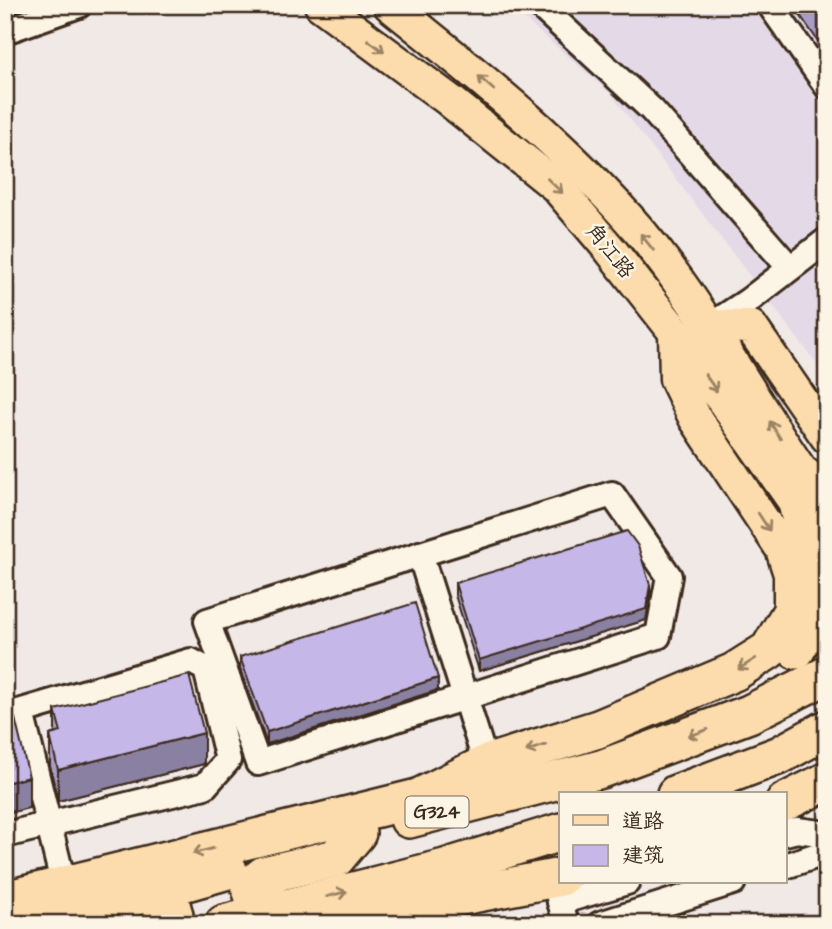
<svg xmlns="http://www.w3.org/2000/svg" width="832" height="929" font-family="'Architects Daughter','LXGW WenKai TC',sans-serif">
<style>
.built{fill:#e4dae7}
.lines{fill:none;stroke-linecap:round;stroke-linejoin:round}
.minor-casing{stroke:#3b2a1e;stroke-width:30}
.major-casing{stroke:#3b2a1e;stroke-width:37}
.highway-casing{stroke:#3b2a1e;stroke-width:42}
.minor{stroke:#fcf5e5;stroke-width:24}
.major{stroke:#fcdcac;stroke-width:32}
.highway{stroke:#fcdcac;stroke-width:37}
.wall{fill:#a99dc8;stroke:#3b2a1e;stroke-width:2}
.shaded-wall{fill:#8a80a2;stroke:#3b2a1e;stroke-width:2}
.building{fill:#c5b7e8;stroke:#3b2a1e;stroke-width:2}
.oneway{stroke:#9c8365}
.labels{text-anchor:middle;dominant-baseline:central;stroke-width:5;stroke-linejoin:round;paint-order:stroke}
.shield{fill:#fcf5e5;stroke:#75675a;stroke-width:2}
.shield-label{font-size:19px;font-weight:bold;fill:#3b2a1e}
.street-label{font-size:21px;fill:#3b2a1e;stroke:#fcf5e5}
</style>
<rect width="100%" height="100%" fill="#f1e9e6"/>
<filter id="ink" filterUnits="userSpaceOnUse"><feTurbulence type="fractalNoise" baseFrequency=".0143" numOctaves="2"/><feDisplacementMap in="SourceGraphic" scale="14" xChannelSelector="R" yChannelSelector="G"/><feConvolveMatrix kernelMatrix="1 2 1 2 8 2 1 2 1" color-interpolation-filters="sRGB"/></filter>
<g filter="url(#ink)">
<!-- built -->
<path class="built" d="M508,5H827V377L610,93Z"/>
<g class="lines">
<defs>
<g id="minor">
<path d="M539,5L652,110L790,268"/>
<path d="M770,5L827,86"/>
<path d="M5,31L79,5"/>
<path d="M710,326L748,301L827,240"/>
<path d="M612,494L669,576L658,636L258,763L207,621Z"/>
<path d="M420,554L486,764"/>
<path d="M21,712L64,886"/>
<path d="M5,716L191,661L206,669L228,760L205,786L5,835"/>
<path d="M785,833L797,830L827,834"/>
<path d="M785,866L827,852"/>
<path d="M556,886L566,924"/>
<path d="M560,902L627,882"/>
<path d="M600,924L733,882"/>
</g>
<g id="major">
<path d="M321,5L449,100L556,186L612,252L675,332L798,507L809,529"/>
<path d="M390,5C479,76 568,147 642,234C710,315 756,410 818,495"/>
<path d="M710,326L751,327L827,437"/>
<path d="M675,332L676,379L695,418L782,549L790,574V614"/>
</g>
<g id="highway">
<path d="M804,476L827,496"/>
<path d="M796,650L814,617L813,579L798,507"/>
<path d="M676,794L780,755L827,729"/>
<path d="M785,802L827,781"/>
<path d="M409,819L601,769L749,714L827,675"/>
<path d="M142,894L170,901L174,915L163,924"/>
<path d="M5,900L418,798L486,764L598,729L734,672L769,650L790,614"/>
<path d="M282,908L255,900L250,886L264,875L336,858L357,833"/>
<path d="M39,924L228,870"/>
<path d="M224,924L445,868L561,832"/>
<path d="M342,924L420,904L561,877"/>
</g>
</defs>
<!-- minor casing -->
<use href="#minor" class="minor-casing"/>
<!-- major casing -->
<use href="#major" class="major-casing"/>
<!-- highway casing -->
<use href="#highway" class="highway-casing"/>
<!-- minor -->
<use href="#minor" class="minor"/>
<!-- major -->
<use href="#major" class="major"/>
<!-- highway -->
<use href="#highway" class="highway"/>
</g>
<!-- wall -->
<g class="wall">
<path d="M793,5H827V54Z"/>
<path d="M827,266V300L825,298V267Z"/>
<path d="M455,583L650,597L646,620L479,671L455,595Z"/>
<path d="M240,657L438,690L267,744L240,669Z"/>
<path d="M55,710L204,764L58,801L50,766V735L55,733Z"/>
</g>
<!-- shaded-wall -->
<g class="shaded-wall">
<path d="M650,585V597L646,620L479,671V660Z"/>
<path d="M438,678V690L267,744V732Z"/>
<path d="M204,733V764L58,801V770Z"/>
<path d="M29,777V808L5,814V783Z"/>
</g>
<!-- building -->
<g class="building">
<path d="M814,5H827V24Z"/>
<path d="M627,531L638,546L650,585L646,609L479,660L455,583Z"/>
<path d="M415,603L438,678L267,732L240,657Z"/>
<path d="M189,675L204,733L58,770L50,735L61,732L55,710Z"/>
<path d="M15,718L29,777L5,783V721Z"/>
</g>
<!-- one-way arrows -->
<defs><path id="oneway-shaft" d="M-6 0H5M1.5-3L5.5 0L1.5 3" fill="none" stroke-width="1.6" stroke-linecap="round" stroke-linejoin="round" transform="scale(1.75)"/></defs>
<g class="oneway">
<use href="#oneway-shaft" transform="translate(376 46) rotate(37)"/>
<use href="#oneway-shaft" transform="translate(486 83) rotate(-138)"/>
<use href="#oneway-shaft" transform="translate(555 186) rotate(44)"/>
<use href="#oneway-shaft" transform="translate(647 242) rotate(-128)"/>
<use href="#oneway-shaft" transform="translate(711 383) rotate(55)"/>
<use href="#oneway-shaft" transform="translate(775 430) rotate(-122)"/>
<use href="#oneway-shaft" transform="translate(764 522) rotate(57)"/>
<use href="#oneway-shaft" transform="translate(747 664) rotate(148)"/>
<use href="#oneway-shaft" transform="translate(698 733) rotate(160)"/>
<use href="#oneway-shaft" transform="translate(536 748) rotate(163)"/>
<use href="#oneway-shaft" transform="translate(203 851) rotate(166)"/>
<use href="#oneway-shaft" transform="translate(337 894) rotate(-14)"/>
</g>
</g>
<g class="labels">
<!-- shield labels -->
<rect class="shield" x="405.5" y="796.5" width="63" height="31" rx="5"/>
<g class="shield-label">
<text x="437" y="812">G324</text>
</g>
<!-- street labels -->
<g class="street-label">
<text transform="translate(610 251) rotate(51)">角江路</text>
</g>
</g>
<!-- margin -->
<rect width="832" height="929" fill="none" stroke="#fcf5e5" stroke-width="28"/>
<rect x="14" y="14" width="804" height="901" fill="none" stroke="#3b2a1e" stroke-width="2.5" filter="url(#ink)"/>
<!-- legend -->
<rect x="559" y="792" width="228" height="91" fill="#fcf5e5" stroke="#afa495" stroke-width="2"/>
<rect x="573" y="815" width="35" height="10" fill="#fcdcac" stroke="#afa495" stroke-width="2"/>
<text x="622" y="828" font-size="21" fill="#3b2a1e">道路</text>
<rect x="573" y="845" width="35" height="21" fill="#c5b7e8" stroke="#afa495" stroke-width="2"/>
<text x="622" y="862" font-size="21" fill="#3b2a1e">建筑</text>
</svg>
